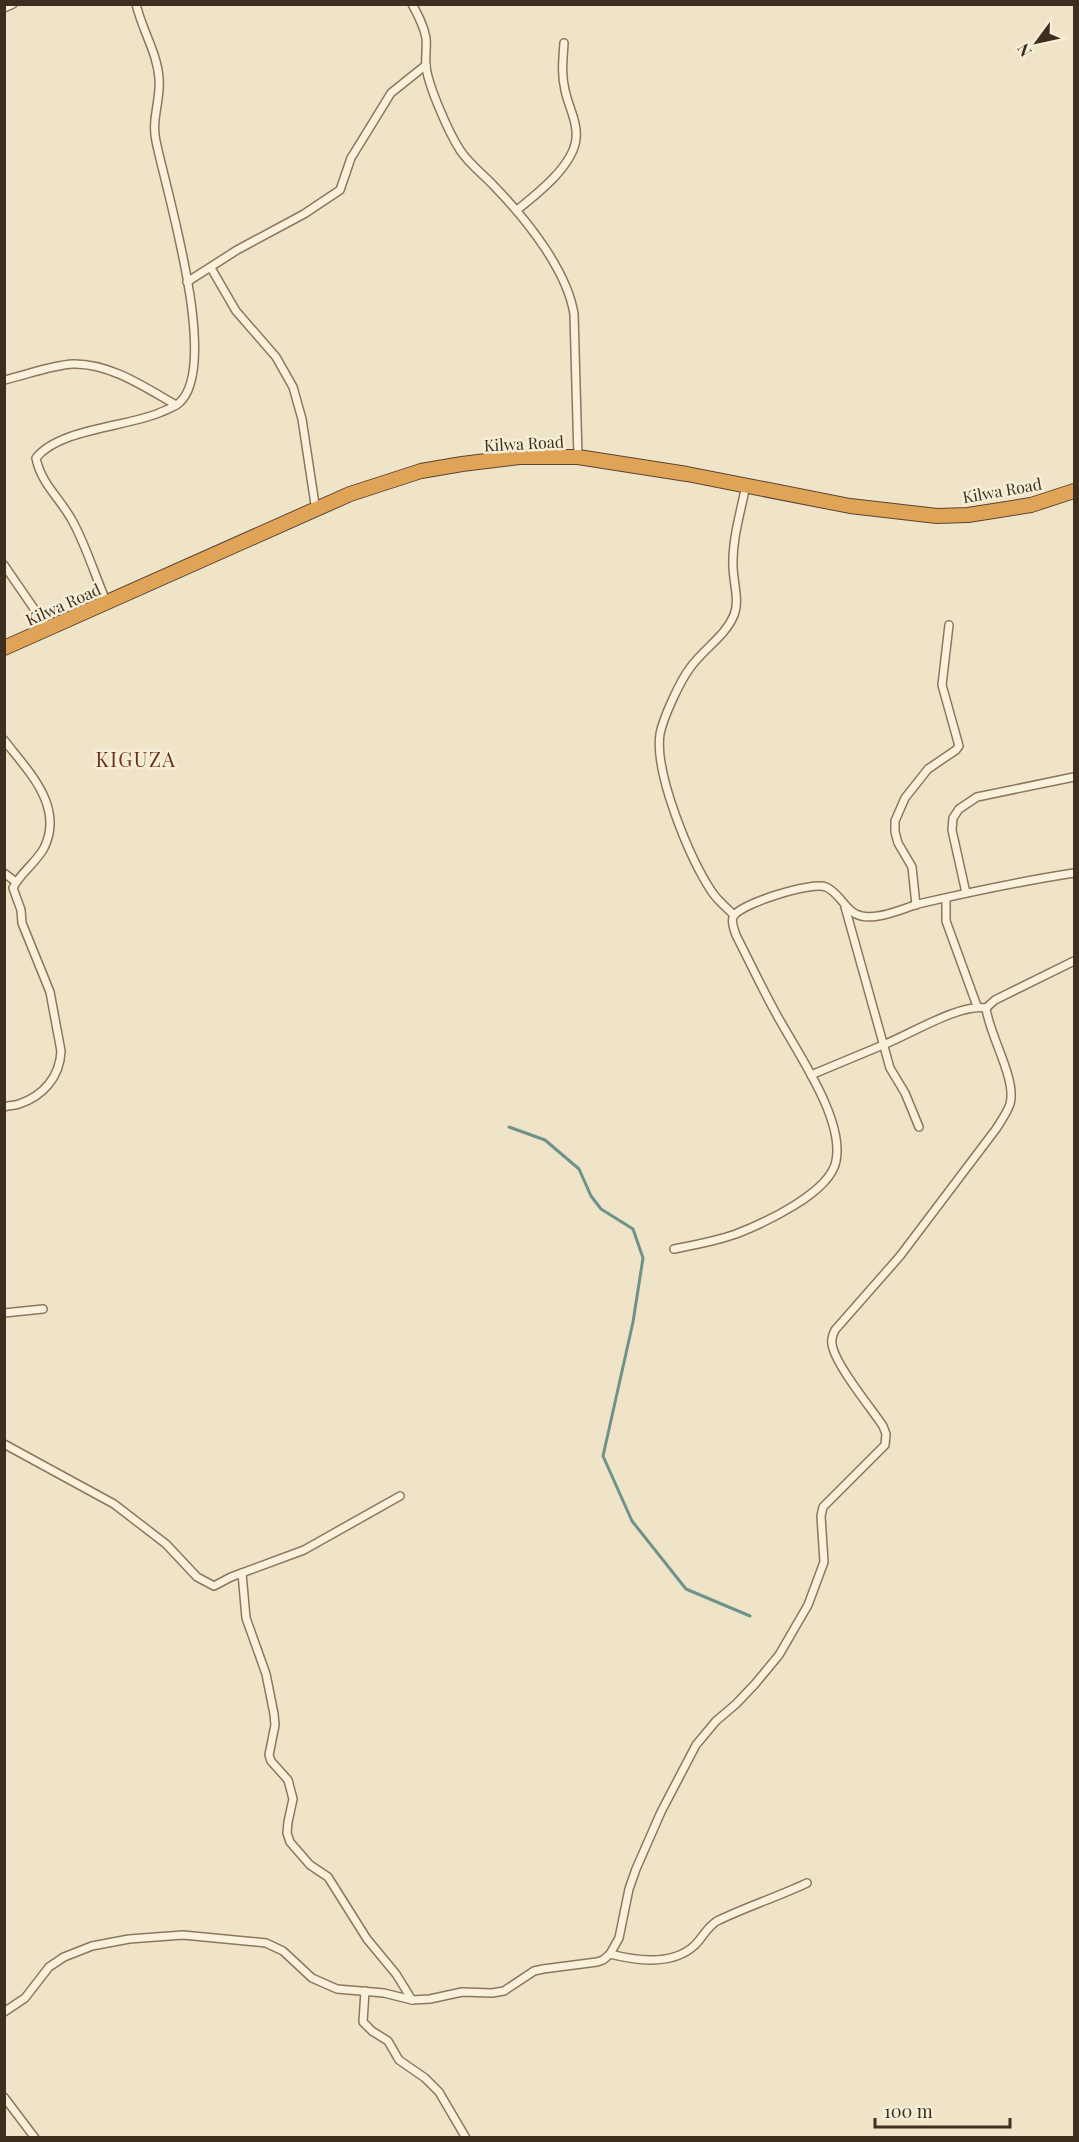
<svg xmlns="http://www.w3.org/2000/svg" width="1079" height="2142" font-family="'Playfair Display',serif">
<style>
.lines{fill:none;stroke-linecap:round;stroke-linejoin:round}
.stream{stroke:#6f938a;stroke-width:3}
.street-casing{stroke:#8d765c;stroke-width:10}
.highway-casing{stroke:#5b4430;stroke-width:16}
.street{stroke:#faf1dc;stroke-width:7}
.highway{stroke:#e0a458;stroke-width:14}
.labels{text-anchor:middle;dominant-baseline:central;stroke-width:5;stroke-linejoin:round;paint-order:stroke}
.street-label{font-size:16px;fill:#3d2e20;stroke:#f7eed8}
.quarter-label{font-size:20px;letter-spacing:1.5px;fill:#6b2e1e;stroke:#f7eed8}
</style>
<rect width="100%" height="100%" fill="#f0e4c8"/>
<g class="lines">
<!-- stream -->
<path class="stream" d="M509,1127L545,1140L579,1169L591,1196L601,1209L633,1229L643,1258L633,1322L603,1456L632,1521L686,1589L750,1616"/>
<defs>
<g id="street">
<path d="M412,4C418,15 424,26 426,38C427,47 425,57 426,66C428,86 449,133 460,150C469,164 484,175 495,187C526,219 567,270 574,314L578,457"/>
<path d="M4,8L13,4"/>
<path d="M517,210C537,194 573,166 576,139C578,122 568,106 565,90C561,74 563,59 564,43"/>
<path d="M211,268L236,311L276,357L293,387L302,419L316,511"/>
<path d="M187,282L237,250L304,214L340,190L351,158L391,93L426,65"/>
<path d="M4,380C26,375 52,365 73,364C110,363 146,388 176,405"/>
<path d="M4,565L48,629"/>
<path d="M107,603C95,576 87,548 73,522C61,499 41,484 36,458C59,429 125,427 159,413C165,410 173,408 179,403C221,367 166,191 156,141C151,119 161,100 159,78C157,52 142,30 136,4"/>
<path d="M4,740C27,770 65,806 44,848C36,863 20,873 13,888L21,910L22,923L50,992L61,1051C60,1077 43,1096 19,1104C14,1106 9,1105 4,1107"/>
<path d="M4,873L16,882"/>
<path d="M966,893L952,830L953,818L959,809L977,797L1074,777"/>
<path d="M946,899V921L977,1006"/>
<path d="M916,905L912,867L898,843L895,832V821L905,798L928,769L956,750L959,746L942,685L949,625"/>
<path d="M845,907L890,1068L905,1093L919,1127"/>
<path d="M734,915C727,908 718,901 712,892C690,859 654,773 660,734C663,718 680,681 690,668C703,649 725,637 734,615C740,600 733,582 733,566C732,539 741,511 746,485"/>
<path d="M986,1008L995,1000L1074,961"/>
<path d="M811,1075C835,1065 859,1055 883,1045C909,1035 960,1003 986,1008"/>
<path d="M674,1249C694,1245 716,1241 736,1234C764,1223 830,1193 836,1161C845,1117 793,1047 773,1008C760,984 748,959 736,935C734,929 731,923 733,917C739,904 812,881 826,887C846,896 845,922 878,916C892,914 905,908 918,904C970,892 1022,881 1074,873"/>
<path d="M4,1313L43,1309"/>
<path d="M4,1444L114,1504L166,1544L197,1577L214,1586L231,1577L304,1550L400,1496"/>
<path d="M242,1573L246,1618L266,1674L274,1714L275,1725L269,1755L271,1761L288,1780L293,1799L288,1822L287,1833L290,1842L310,1865L328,1877L367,1939L396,1974L412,2000"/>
<path d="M610,1954C637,1961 673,1966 695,1945C703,1937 707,1927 717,1921C746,1907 777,1897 807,1883"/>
<path d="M365,1991L363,2022L372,2031L388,2041L399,2060L425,2078L439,2092L466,2138"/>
<path d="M4,2012L25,1998L49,1967L64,1957L92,1946L129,1939L183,1935L266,1943L283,1951L312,1978L337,1989L384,1993L412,2000L430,1999L462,1992L492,1993L504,1991L534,1971L543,1969L597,1962L603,1960L610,1954L619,1938L629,1889L636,1869L661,1812L696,1745L716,1721L736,1704L755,1684L779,1655L808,1605L824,1562L821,1516L823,1507L885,1445L886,1434L883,1426C871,1408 834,1363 832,1344C831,1339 833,1334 835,1330L900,1256L996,1129C1001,1121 1007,1113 1010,1104C1017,1079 989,1035 986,1008"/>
<path d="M4,2097L35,2138"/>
</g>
<path id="highway" d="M4,648L350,494L421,471L462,464L519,457H578L687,474L850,506L937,516L968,515L1031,505L1074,491"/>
</defs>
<!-- street casing -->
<use href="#street" class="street-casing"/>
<!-- highway casing -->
<use href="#highway" class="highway-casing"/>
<!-- street -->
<use href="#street" class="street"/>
<!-- highway -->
<use href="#highway" class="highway"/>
</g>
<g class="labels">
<!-- street labels -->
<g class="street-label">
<text transform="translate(524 443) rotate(-3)">Kilwa Road</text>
<text transform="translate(1002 490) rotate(-10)">Kilwa Road</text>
<text transform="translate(63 604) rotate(-24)">Kilwa Road</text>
</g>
<!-- quarter labels -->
<g class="quarter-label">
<text x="136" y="758">KIGUZA</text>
</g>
</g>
<!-- border -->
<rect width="1079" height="2142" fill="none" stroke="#3d2e20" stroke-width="12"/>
<!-- north arrow -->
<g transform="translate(1037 42) rotate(237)" stroke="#f7eed8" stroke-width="4.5" paint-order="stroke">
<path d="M0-4.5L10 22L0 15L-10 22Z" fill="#3d2e20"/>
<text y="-9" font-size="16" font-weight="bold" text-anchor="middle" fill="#3d2e20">N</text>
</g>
<!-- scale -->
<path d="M875 2118v9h135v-9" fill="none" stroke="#3d2e20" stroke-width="3"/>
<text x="884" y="2118" font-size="18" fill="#3d2e20" stroke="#f7eed8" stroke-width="4.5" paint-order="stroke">100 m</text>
</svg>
